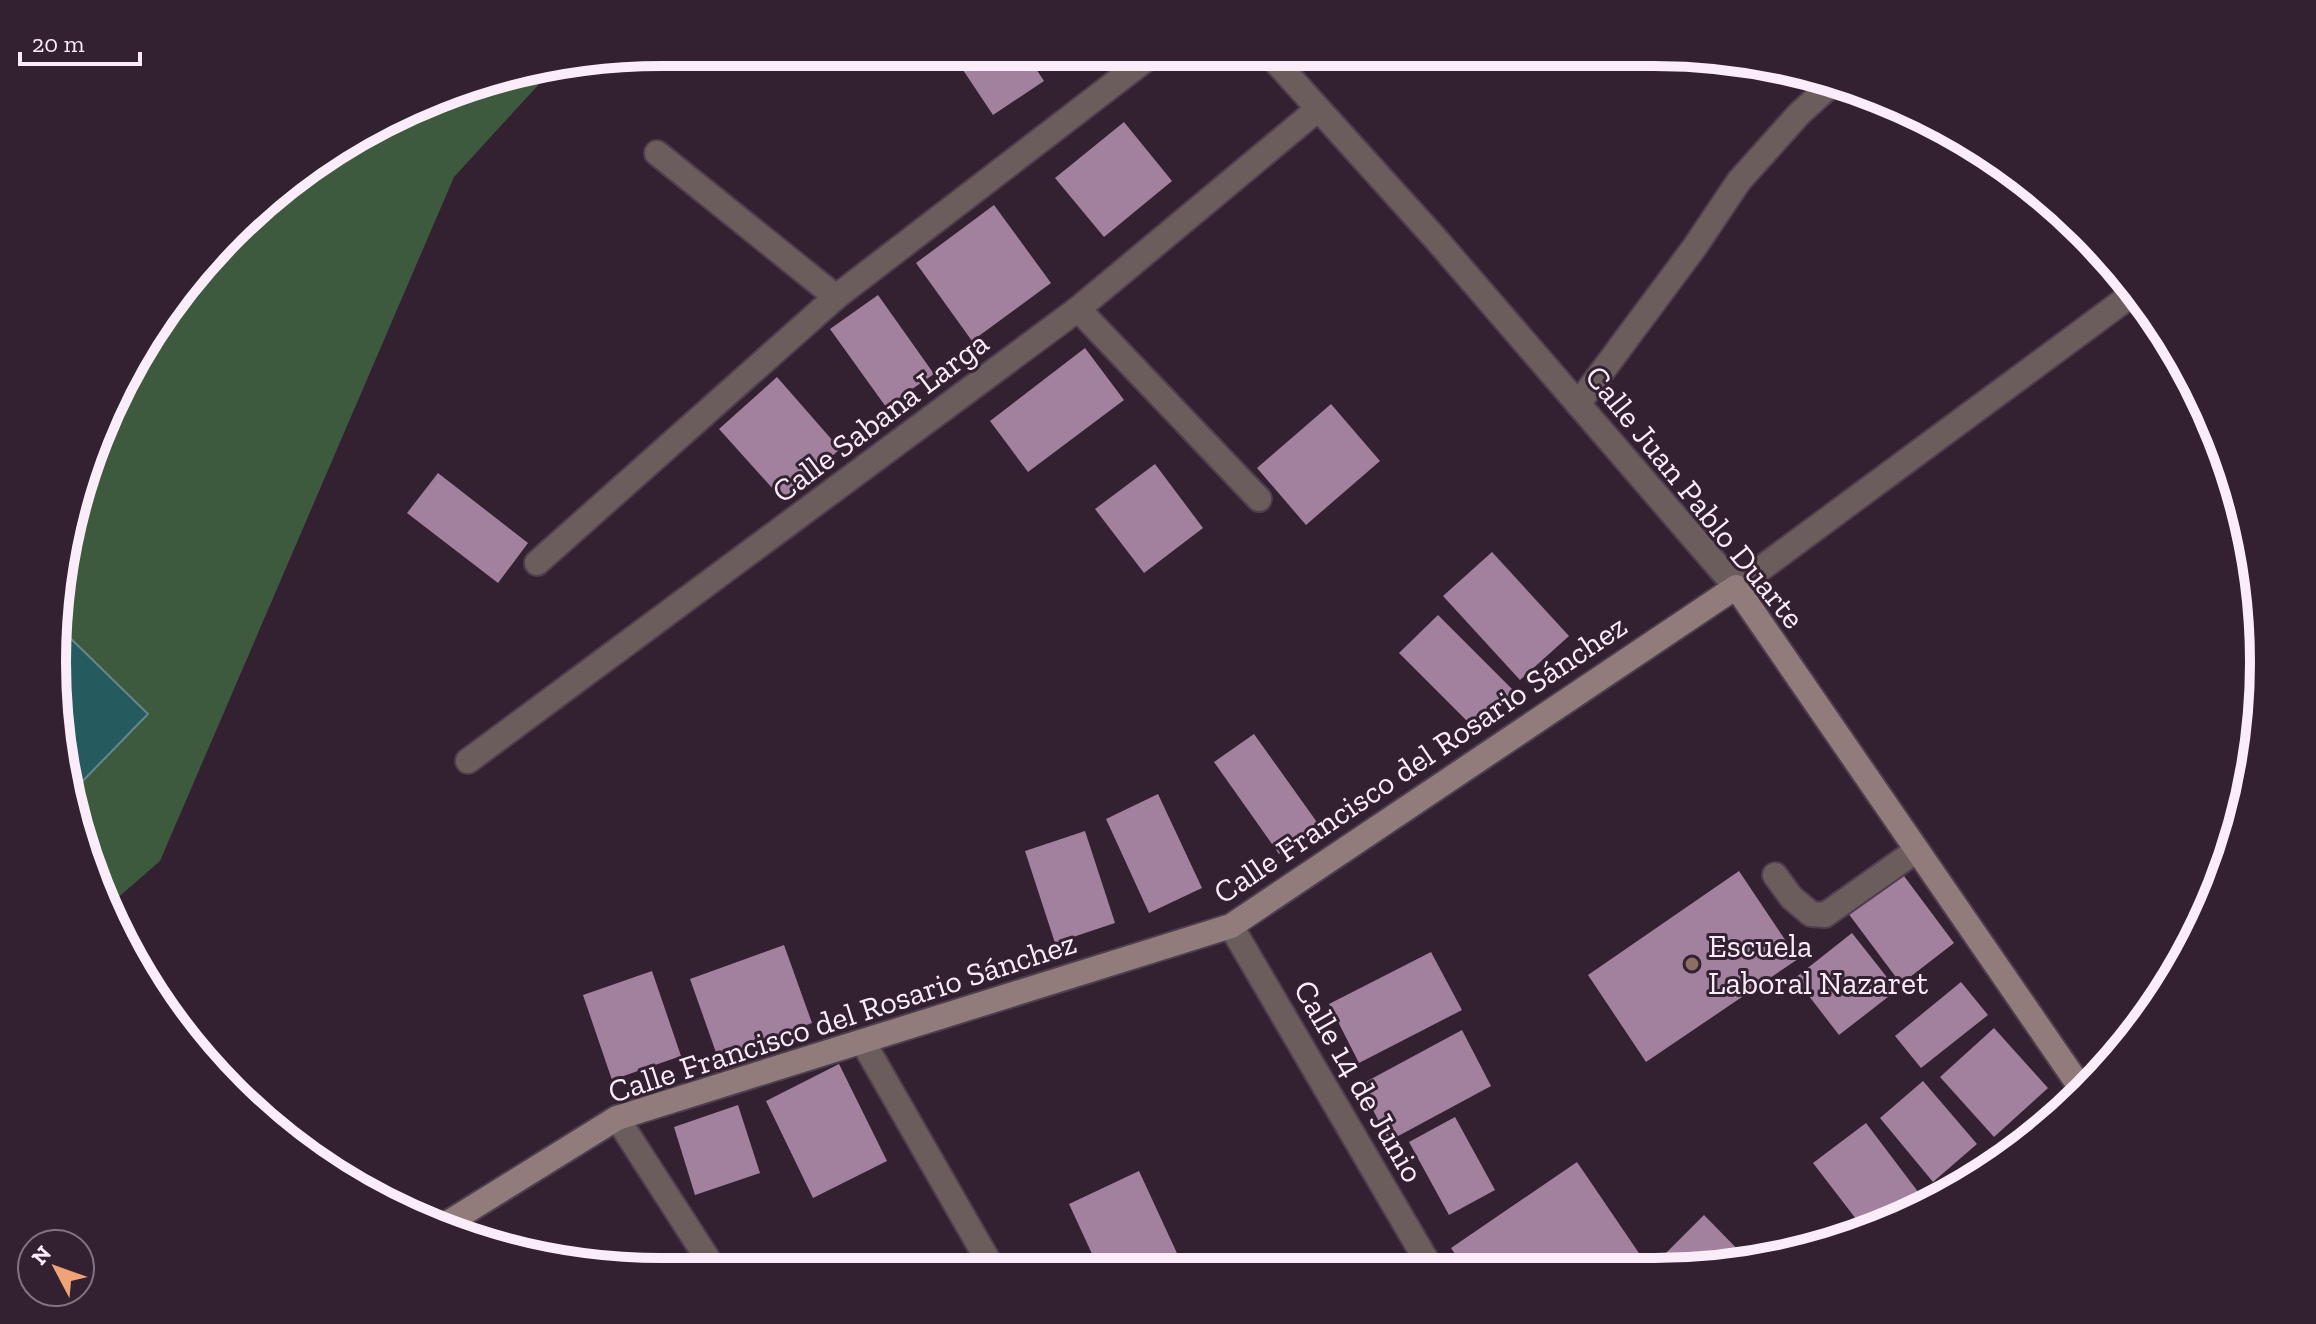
<svg xmlns="http://www.w3.org/2000/svg" width="2316" height="1324" font-family="'Zilla Slab',serif">
<style>
.forest{fill:#3e5a3e}
.water{fill:#255b5f;stroke:#65878d;stroke-width:2}
.building{fill:#a1819e}
.lines{fill:none;stroke-linecap:round;stroke-linejoin:round}
.lane-casing{stroke:#4f3e4e;stroke-width:28}
.street-casing{stroke:#4f3e4e;stroke-width:28}
.secondary-casing{stroke:#4f3e4e;stroke-width:28}
.lane{stroke:#6c5d5d;stroke-width:24}
.street{stroke:#6c5d5d;stroke-width:24}
.secondary{stroke:#917b7b;stroke-width:24}
.education-dot{fill:#8d6e63;stroke:#332132;stroke-width:3}
.labels{text-anchor:middle;dominant-baseline:central;stroke-width:6;stroke-linejoin:round;paint-order:stroke}
.street-label{font-size:32px;fill:#faedf9;stroke:#332132}
.poi-label{font-size:32px;fill:#faedf9;stroke:#332132;text-anchor:start}
.rim{fill:none;stroke:#faedf9;stroke-width:10}
</style>
<rect width="100%" height="100%" fill="#332132"/>
<!-- forest -->
<path class="forest" d="M552,70L454,177L160,861L106,908L98,895L53,701L73,504L155,323L291,178L466,84Z"/>
<!-- water -->
<path class="water" d="M61,629L148,714L74,790L53,701Z"/>
<!-- building -->
<g class="building">
<path d="M951,52H1025L1044,81L993,115Z"/>
<path d="M1124,122L1172,181L1104,237L1055,178Z"/>
<path d="M994,205L1051,283L972,341L916,263Z"/>
<path d="M878,295L934,374L886,407L830,329Z"/>
<path d="M1085,348L1124,400L1028,472L990,421Z"/>
<path d="M777,377L840,449L783,500L719,429Z"/>
<path d="M1331,404L1380,461L1306,525L1257,468Z"/>
<path d="M1155,464L1203,528L1144,573L1095,509Z"/>
<path d="M438,473L528,543L498,583L407,513Z"/>
<path d="M1492,552L1569,636L1520,680L1443,596Z"/>
<path d="M1438,615L1514,691L1476,730L1399,653Z"/>
<path d="M1254,734L1319,825L1279,854L1214,762Z"/>
<path d="M1158,794L1202,888L1149,913L1106,819Z"/>
<path d="M1085,831L1115,923L1055,943L1025,851Z"/>
<path d="M1739,871L1798,959L1646,1062L1588,975Z"/>
<path d="M1901,872L1954,943L1901,984L1848,913Z"/>
<path d="M1852,933L1897,990L1839,1035L1795,978Z"/>
<path d="M784,945L812,1023L718,1058L690,979Z"/>
<path d="M1431,952L1462,1010L1359,1063L1329,1004Z"/>
<path d="M652,971L681,1056L612,1080L583,995Z"/>
<path d="M1961,982L1988,1015L1921,1068L1895,1036Z"/>
<path d="M1994,1028L2048,1088L1994,1137L1940,1077Z"/>
<path d="M1462,1030L1491,1086L1389,1141L1360,1085Z"/>
<path d="M839,1064L887,1161L813,1198L766,1101Z"/>
<path d="M1923,1081L1977,1144L1933,1182L1880,1118Z"/>
<path d="M738,1105L760,1173L695,1195L674,1127Z"/>
<path d="M1455,1117L1495,1190L1449,1215L1409,1142Z"/>
<path d="M1866,1123L1922,1197L1896,1217L1866,1232L1813,1163Z"/>
<path d="M1577,1162L1645,1262L1637,1267L1464,1268L1451,1248Z"/>
<path d="M1139,1171L1182,1264L1173,1269H1099L1069,1204Z"/>
<path d="M1704,1215L1751,1263L1733,1267H1652Z"/>
</g>
<g class="lines">
<defs>
<path id="lane" d="M1775,875L1791,897L1811,914L1825,915L1917,850"/>
<g id="street">
<path d="M1268,53L1435,238L1736,587L2138,290"/>
<path d="M657,153L836,297"/>
<path d="M1078,309L1259,499"/>
<path d="M1578,404L1694,248L1739,181L1799,114L1834,82"/>
<path d="M537,563L836,297L1154,53"/>
<path d="M468,761L1078,309L1318,109"/>
<path d="M1231,926L1431,1268"/>
<path d="M863,1042L993,1269"/>
<path d="M617,1118L715,1270"/>
</g>
<path id="secondary" d="M443,1226L617,1118L1231,926L1736,587L2085,1094"/>
</defs>
<!-- lane casing -->
<use href="#lane" class="lane-casing"/>
<!-- street casing -->
<use href="#street" class="street-casing"/>
<!-- secondary casing -->
<use href="#secondary" class="secondary-casing"/>
<!-- lane -->
<use href="#lane" class="lane"/>
<!-- street -->
<use href="#street" class="street"/>
<!-- secondary -->
<use href="#secondary" class="secondary"/>
</g>
<!-- markers -->
<circle class="education-dot" cx="1692" cy="964" r="8"/>
<g class="labels">
<!-- street labels -->
<g class="street-label">
<text transform="translate(880 417) rotate(-37)">Calle Sabana Larga</text>
<text transform="translate(1695 497) rotate(51)">Calle Juan Pablo Duarte</text>
<text transform="translate(1420 759) rotate(-34)">Calle Francisco del Rosario Sánchez</text>
<text transform="translate(842 1017) rotate(-18)">Calle Francisco del Rosario Sánchez</text>
<text transform="translate(1359 1081) rotate(60)">Calle 14 de Junio</text>
</g>
<!-- poi labels -->
<g class="poi-label">
<text x="1708" y="946">Escuela<tspan x="1708" dy="37">Laboral Nazaret</tspan></text>
</g>
</g>
<!-- crop -->
<path d="M0 0H2316V1324H0ZM662 66H1654A596 596 0 0 1 2250 662V662A596 596 0 0 1 1654 1258H662A596 596 0 0 1 66 662V662A596 596 0 0 1 662 66Z" fill="#332132" fill-rule="evenodd"/>
<path class="rim" d="M662 66H1654A596 596 0 0 1 2250 662V662A596 596 0 0 1 1654 1258H662A596 596 0 0 1 66 662V662A596 596 0 0 1 662 66Z"/>
<!-- north arrow -->
<g transform="translate(56 1268) rotate(311)"><circle r="38" fill="#332132" stroke="#837382" stroke-width="2"/>
<path d="M0-6L14 30L0 20L-14 30Z" fill="#efa377"/>
<text y="-12" font-size="22" font-weight="bold" text-anchor="middle" fill="#faedf9">N</text>
</g>
<!-- scale -->
<path d="M20 52v12h120v-12" fill="none" stroke="#faedf9" stroke-width="4"/>
<text x="32" y="52" font-size="24" fill="#faedf9" stroke="#332132" stroke-width="6" paint-order="stroke">20 m</text>
</svg>
